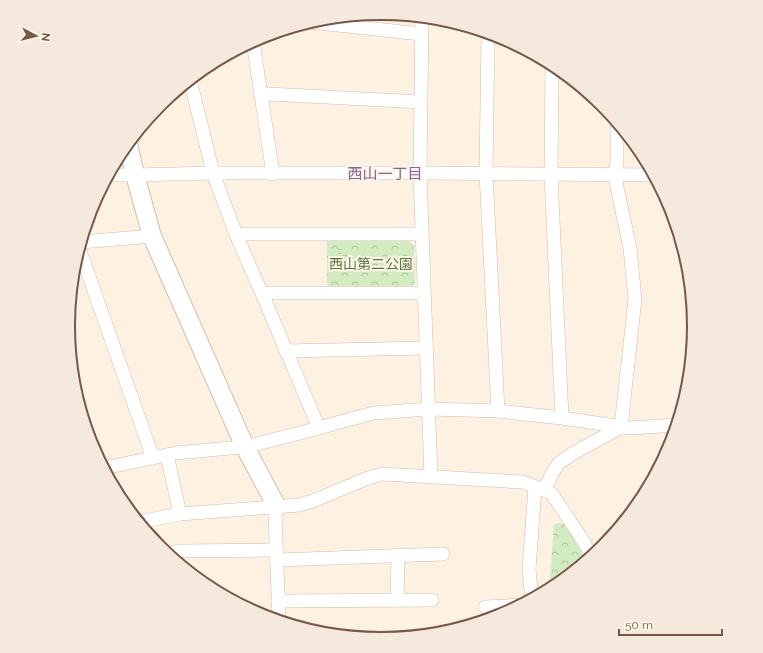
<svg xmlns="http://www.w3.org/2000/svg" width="763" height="653" font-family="Raleway,'Noto Sans JP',sans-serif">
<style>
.forest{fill:url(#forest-crowns)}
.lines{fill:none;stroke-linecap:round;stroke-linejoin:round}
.street-casing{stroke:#d1bbac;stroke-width:14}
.secondary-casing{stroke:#d4bba8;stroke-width:20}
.path{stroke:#d8b29c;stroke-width:2.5;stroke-dasharray:1 3;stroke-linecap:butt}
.street{stroke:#fff;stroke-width:13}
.secondary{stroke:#fff;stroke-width:18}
.labels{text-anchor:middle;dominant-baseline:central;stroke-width:4;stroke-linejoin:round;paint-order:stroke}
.park-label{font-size:14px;fill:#537c3f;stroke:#fff6e9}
.neighbourhood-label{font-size:15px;fill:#866399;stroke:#fff6e9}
.rim{fill:none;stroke:#765748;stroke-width:2}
</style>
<defs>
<pattern id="forest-crowns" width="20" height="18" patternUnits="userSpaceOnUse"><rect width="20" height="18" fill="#d3ebc0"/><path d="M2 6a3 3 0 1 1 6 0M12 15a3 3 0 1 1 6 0" fill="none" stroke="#b0c19e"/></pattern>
</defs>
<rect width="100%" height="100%" fill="#fdf2e2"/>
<!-- forest -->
<g class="forest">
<path d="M327,241H409L414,246L415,283L413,286L327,289Z"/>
<path d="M560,523L584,530L596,554L555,587L549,591L554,524Z"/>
</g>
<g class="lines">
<defs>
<g id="street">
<path d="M422,17L420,173L431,477"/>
<path d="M310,22L421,34"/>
<path d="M488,33L486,173L498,411"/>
<path d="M253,42L273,174"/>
<path d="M552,64L551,175L562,418"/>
<path d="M190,80L193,92L213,173L237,237L263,296L319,428"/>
<path d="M261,95L269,94L421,102"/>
<path d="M617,122V161L615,175L617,187L630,248L635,299L621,427"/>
<path d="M109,175H135L213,173H431L654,175"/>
<path d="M237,237L244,234H422"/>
<path d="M81,242L152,236"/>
<path d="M79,248L153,458"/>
<path d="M263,296L270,293H424"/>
<path d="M286,351L426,348"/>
<path d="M167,455L180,514L299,505L313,501L368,478L382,474L523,482L544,490"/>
<path d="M104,468L176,453L230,448L245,447L319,428L362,416L374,413L429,409L498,411L562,418L629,428L678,425"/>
<path d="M277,507L275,514L279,621"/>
<path d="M139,522L180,514"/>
<path d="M167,554L180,551L276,550"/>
<path d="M591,558L589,551L580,536L552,494L544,490L553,472L559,463L572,454L621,427"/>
<path d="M277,560L443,554"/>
<path d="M397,600L398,555"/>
<path d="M532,600L529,569L535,487"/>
<path d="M278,601L432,600"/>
<path d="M485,607L522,605"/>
</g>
<path id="secondary" d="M128,144L135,175L152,236L245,447L277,507"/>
</defs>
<!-- street casing -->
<use href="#street" class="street-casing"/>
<!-- secondary casing -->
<use href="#secondary" class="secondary-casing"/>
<!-- path -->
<path class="path" d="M340,258V247"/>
<!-- street -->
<use href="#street" class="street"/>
<!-- secondary -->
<use href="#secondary" class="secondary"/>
</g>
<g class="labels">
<!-- park labels -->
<g class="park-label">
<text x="371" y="264">西山第二公園</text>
</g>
<!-- neighbourhood labels -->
<g class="neighbourhood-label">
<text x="385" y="174">西山一丁目</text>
</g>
</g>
<!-- crop -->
<path d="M0 0H763V653H0ZM75 326a306 306 0 1 1 612 0a306 306 0 1 1-612 0Z" fill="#f4e9dc" fill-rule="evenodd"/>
<path class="rim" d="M75 326a306 306 0 1 1 612 0a306 306 0 1 1-612 0Z"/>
<!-- north arrow -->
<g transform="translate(36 36) rotate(97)" stroke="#fff6e9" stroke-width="3" paint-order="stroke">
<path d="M0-3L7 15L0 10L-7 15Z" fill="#765748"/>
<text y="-6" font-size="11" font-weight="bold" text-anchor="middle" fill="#765748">N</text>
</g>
<!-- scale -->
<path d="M619 629v6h103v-6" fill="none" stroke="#765748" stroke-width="2"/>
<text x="625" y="629" font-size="12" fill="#765748" stroke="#fff6e9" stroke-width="3" paint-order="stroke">50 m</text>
</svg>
